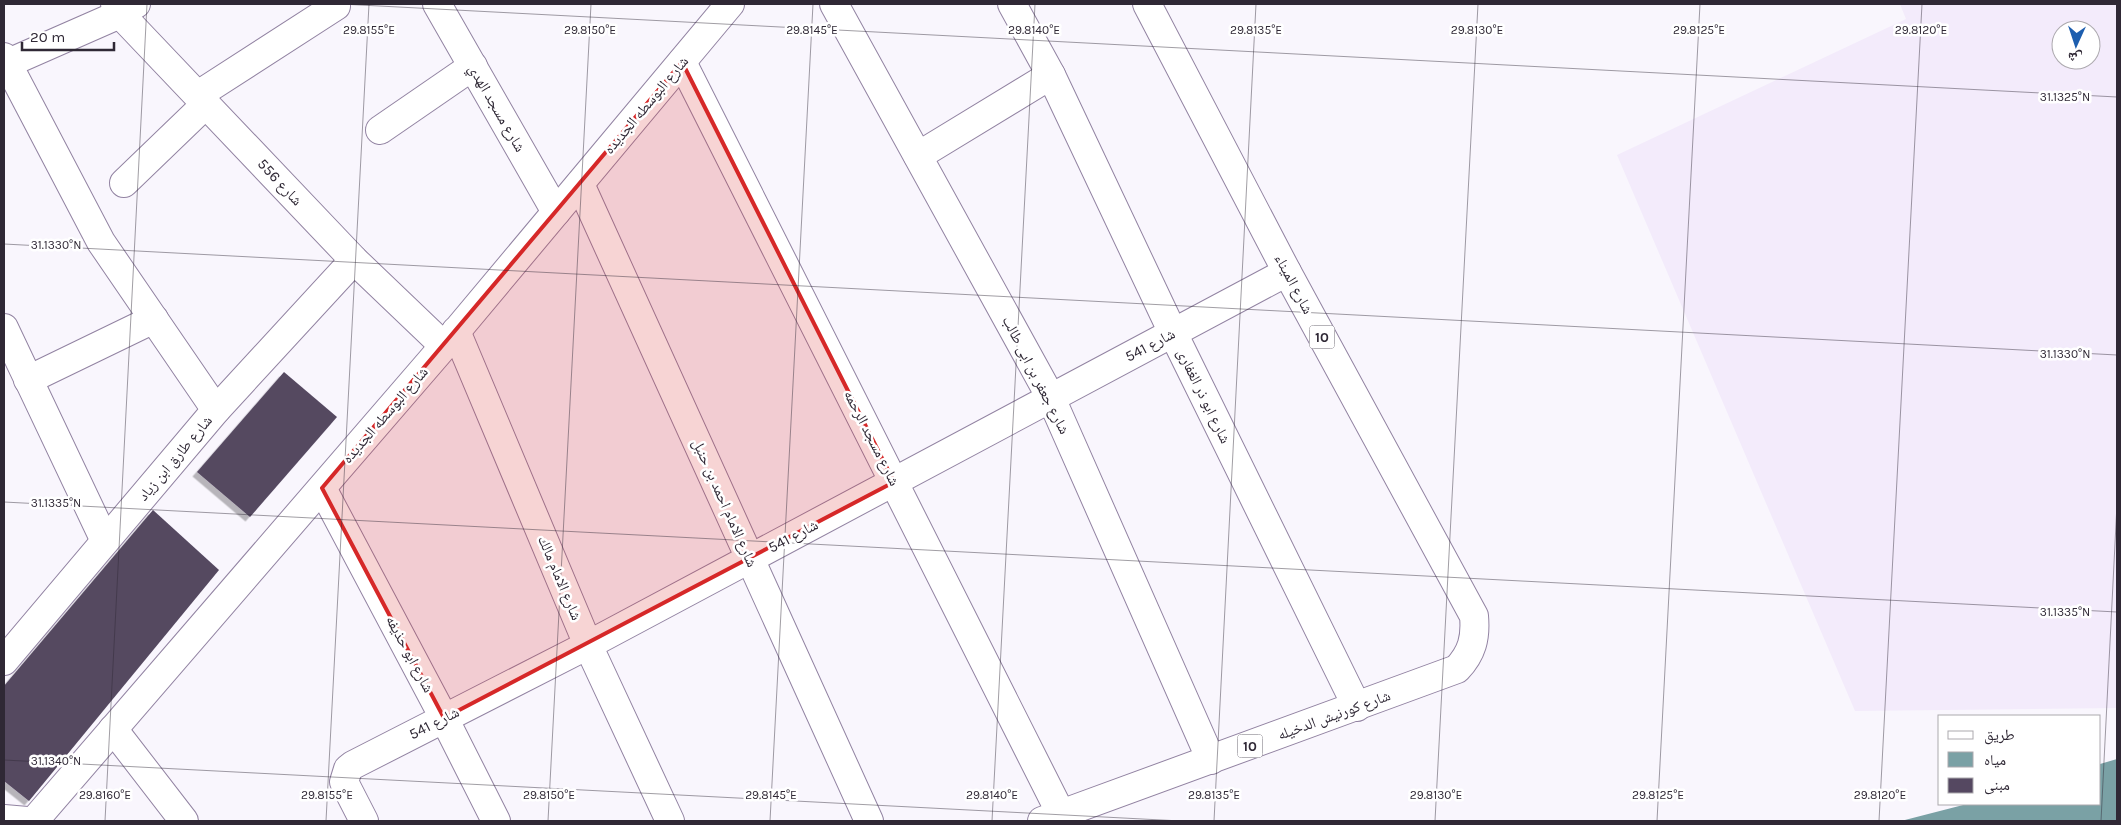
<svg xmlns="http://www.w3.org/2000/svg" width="2121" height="825" font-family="Karla,'Noto Naskh Arabic',sans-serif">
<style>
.built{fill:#f3ebfb;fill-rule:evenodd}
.water{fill:#7aa1a5}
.building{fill:#554861;filter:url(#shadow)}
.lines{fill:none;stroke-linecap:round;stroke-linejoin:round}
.minor-casing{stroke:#9283a2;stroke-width:30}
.major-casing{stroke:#9283a2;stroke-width:30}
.minor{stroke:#fff;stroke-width:28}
.major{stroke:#fff;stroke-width:28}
.marked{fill:#d62828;fill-opacity:0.2;stroke:#d62828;stroke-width:4;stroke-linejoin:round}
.ticks{fill:none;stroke:#2f2835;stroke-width:1;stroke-opacity:0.45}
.labels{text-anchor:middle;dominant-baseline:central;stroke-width:5;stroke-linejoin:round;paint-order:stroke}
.shield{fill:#fff;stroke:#6d6872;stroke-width:1}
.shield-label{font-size:14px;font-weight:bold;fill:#2f2835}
.street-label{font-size:15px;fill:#2f2835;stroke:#fff}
.ticks-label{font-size:12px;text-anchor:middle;fill:#2f2835;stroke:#fff;stroke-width:5;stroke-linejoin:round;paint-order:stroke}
</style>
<defs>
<filter id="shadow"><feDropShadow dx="-4.5" dy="4.5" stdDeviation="0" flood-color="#0004"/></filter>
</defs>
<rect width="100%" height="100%" fill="#f9f6fd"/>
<!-- built -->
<path class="built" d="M1900,4H2117V708L1855,711L1617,155L1906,19ZM2061,30H2091V60H2061Z"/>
<!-- water -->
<path class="water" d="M2117,759V821H1901L1967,804H2100V764Z"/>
<!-- building -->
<g class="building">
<path d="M284,372L337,417L250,517L197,472Z"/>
<path d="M153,510L219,570L29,801L4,781V686Z"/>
</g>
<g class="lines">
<defs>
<g id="minor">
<path d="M115,4L120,14L354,260L444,346"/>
<path d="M437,4L556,212"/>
<path d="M834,4L1051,398L1211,760"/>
<path d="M1012,4L1051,75L1173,333L1357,707"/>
<path d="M4,57L101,242L216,410"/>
<path d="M682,62L1061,814"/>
<path d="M4,65L120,14L136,4"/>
<path d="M198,95L336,6"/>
<path d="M380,130L473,66"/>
<path d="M918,156L1051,75"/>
<path d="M124,183L206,104"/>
<path d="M580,184L869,821"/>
<path d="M4,328L105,541"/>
<path d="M456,331L588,645L670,821"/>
<path d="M28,380L154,319"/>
<path d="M322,488L444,718L496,821"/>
<path d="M4,661L216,410L354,260"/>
<path d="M113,729L184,821"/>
<path d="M4,819L27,821"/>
<path d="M34,821L444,346L730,4"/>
<path d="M364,821L344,782L348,769L353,765L588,645L1287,272"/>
</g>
<path id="major" d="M1042,821L1457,669C1472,653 1476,638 1474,616L1287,272L1147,4"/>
</defs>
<!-- minor casing -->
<use href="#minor" class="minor-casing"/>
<!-- major casing -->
<use href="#major" class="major-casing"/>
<!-- minor -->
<use href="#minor" class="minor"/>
<!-- major -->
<use href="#major" class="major"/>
</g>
<!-- marked area -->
<path class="marked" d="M682,62L894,482L444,718L322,488Z"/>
<!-- ticks -->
<path class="ticks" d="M341,4L2117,97M4,244L2117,355M4,502L2117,612M4,760L1181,821M105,821L147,4M326,821L369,4M548,821L591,4M770,821L813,4M992,821L1035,4M1214,821L1256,4M1435,821L1478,4M1657,821L1700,4M1879,821L1922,4M2101,821L2117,504"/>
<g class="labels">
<!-- shield labels -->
<g class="shield">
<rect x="1309.5" y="325.5" width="25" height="23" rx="4"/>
<rect x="1237.5" y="734.5" width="25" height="23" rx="4"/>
</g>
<g class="shield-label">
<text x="1322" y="337">10</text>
<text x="1250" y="746">10</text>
</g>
<!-- street labels -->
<g class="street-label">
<text transform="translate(646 105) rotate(-50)">شارع البوسطه الجديده</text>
<text transform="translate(497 108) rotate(60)">شارع مسجد الهدي</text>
<text transform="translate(280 182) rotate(47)">شارع 556</text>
<text transform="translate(1294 284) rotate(62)">شارع الميناء</text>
<text transform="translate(1150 345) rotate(-28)">شارع 541</text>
<text transform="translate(1036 375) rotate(63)">شارع جعفر بن ابى طالب</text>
<text transform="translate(1204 396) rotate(64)">شارع ابو ذر الغفارى</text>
<text transform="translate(385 415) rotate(-49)">شارع البوسطه الجديده</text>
<text transform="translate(872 438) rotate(63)">شارع مسجد الرحمه</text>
<text transform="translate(175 458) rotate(-50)">شارع طارق ابن زياد</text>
<text transform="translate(725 503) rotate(66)">شارع الامام احمد بن حنبل</text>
<text transform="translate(793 536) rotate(-28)">شارع 541</text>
<text transform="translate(560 578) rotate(67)">شارع الامام مالك</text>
<text transform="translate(410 654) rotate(62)">شارع ابو حذيفه</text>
<text transform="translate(1334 715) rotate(-20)">شارع كورنيش الدخيله</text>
<text transform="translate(434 723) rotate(-27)">شارع 541</text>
</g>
</g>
<g class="ticks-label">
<text x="369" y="34">29.8155°E</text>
<text x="590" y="34">29.8150°E</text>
<text x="812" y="34">29.8145°E</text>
<text x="1034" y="34">29.8140°E</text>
<text x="1256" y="34">29.8135°E</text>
<text x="1477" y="34">29.8130°E</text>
<text x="1699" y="34">29.8125°E</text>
<text x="1921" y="34">29.8120°E</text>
<text x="2065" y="101">31.1325°N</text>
<text x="56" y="249">31.1330°N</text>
<text x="2065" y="358">31.1330°N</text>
<text x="56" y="507">31.1335°N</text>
<text x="2065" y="616">31.1335°N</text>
<text x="56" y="765">31.1340°N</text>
<text x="105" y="799">29.8160°E</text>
<text x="327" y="799">29.8155°E</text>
<text x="549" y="799">29.8150°E</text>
<text x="771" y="799">29.8145°E</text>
<text x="992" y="799">29.8140°E</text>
<text x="1214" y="799">29.8135°E</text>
<text x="1436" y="799">29.8130°E</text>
<text x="1658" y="799">29.8125°E</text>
<text x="1880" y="799">29.8120°E</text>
</g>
<!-- border -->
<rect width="2121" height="825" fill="none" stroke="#2f2835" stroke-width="10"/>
<!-- legend -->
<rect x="1938" y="715" width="162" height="90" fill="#ffffff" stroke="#aca9ae"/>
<rect x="1948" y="731" width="25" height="8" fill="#ffffff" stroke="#aca9ae"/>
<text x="1984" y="740" font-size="15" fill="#2f2835">طريق</text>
<rect x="1948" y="752" width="25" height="15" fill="#7aa1a5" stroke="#aca9ae"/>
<text x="1984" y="765" font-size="15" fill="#2f2835">مياه</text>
<rect x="1948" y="778" width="25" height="15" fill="#554861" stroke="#aca9ae"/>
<text x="1984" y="790" font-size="15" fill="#2f2835">مبنى</text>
<!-- north arrow -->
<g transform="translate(2076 45) rotate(183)"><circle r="24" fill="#ffffff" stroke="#aca9ae"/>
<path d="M0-4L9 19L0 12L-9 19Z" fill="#1d5eaf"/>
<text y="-8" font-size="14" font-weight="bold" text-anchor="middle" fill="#2f2835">ش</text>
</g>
<!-- scale -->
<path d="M22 42v8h92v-8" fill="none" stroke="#2f2835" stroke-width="2.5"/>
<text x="30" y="42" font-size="15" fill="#2f2835" stroke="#ffffff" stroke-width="4" paint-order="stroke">20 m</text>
</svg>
